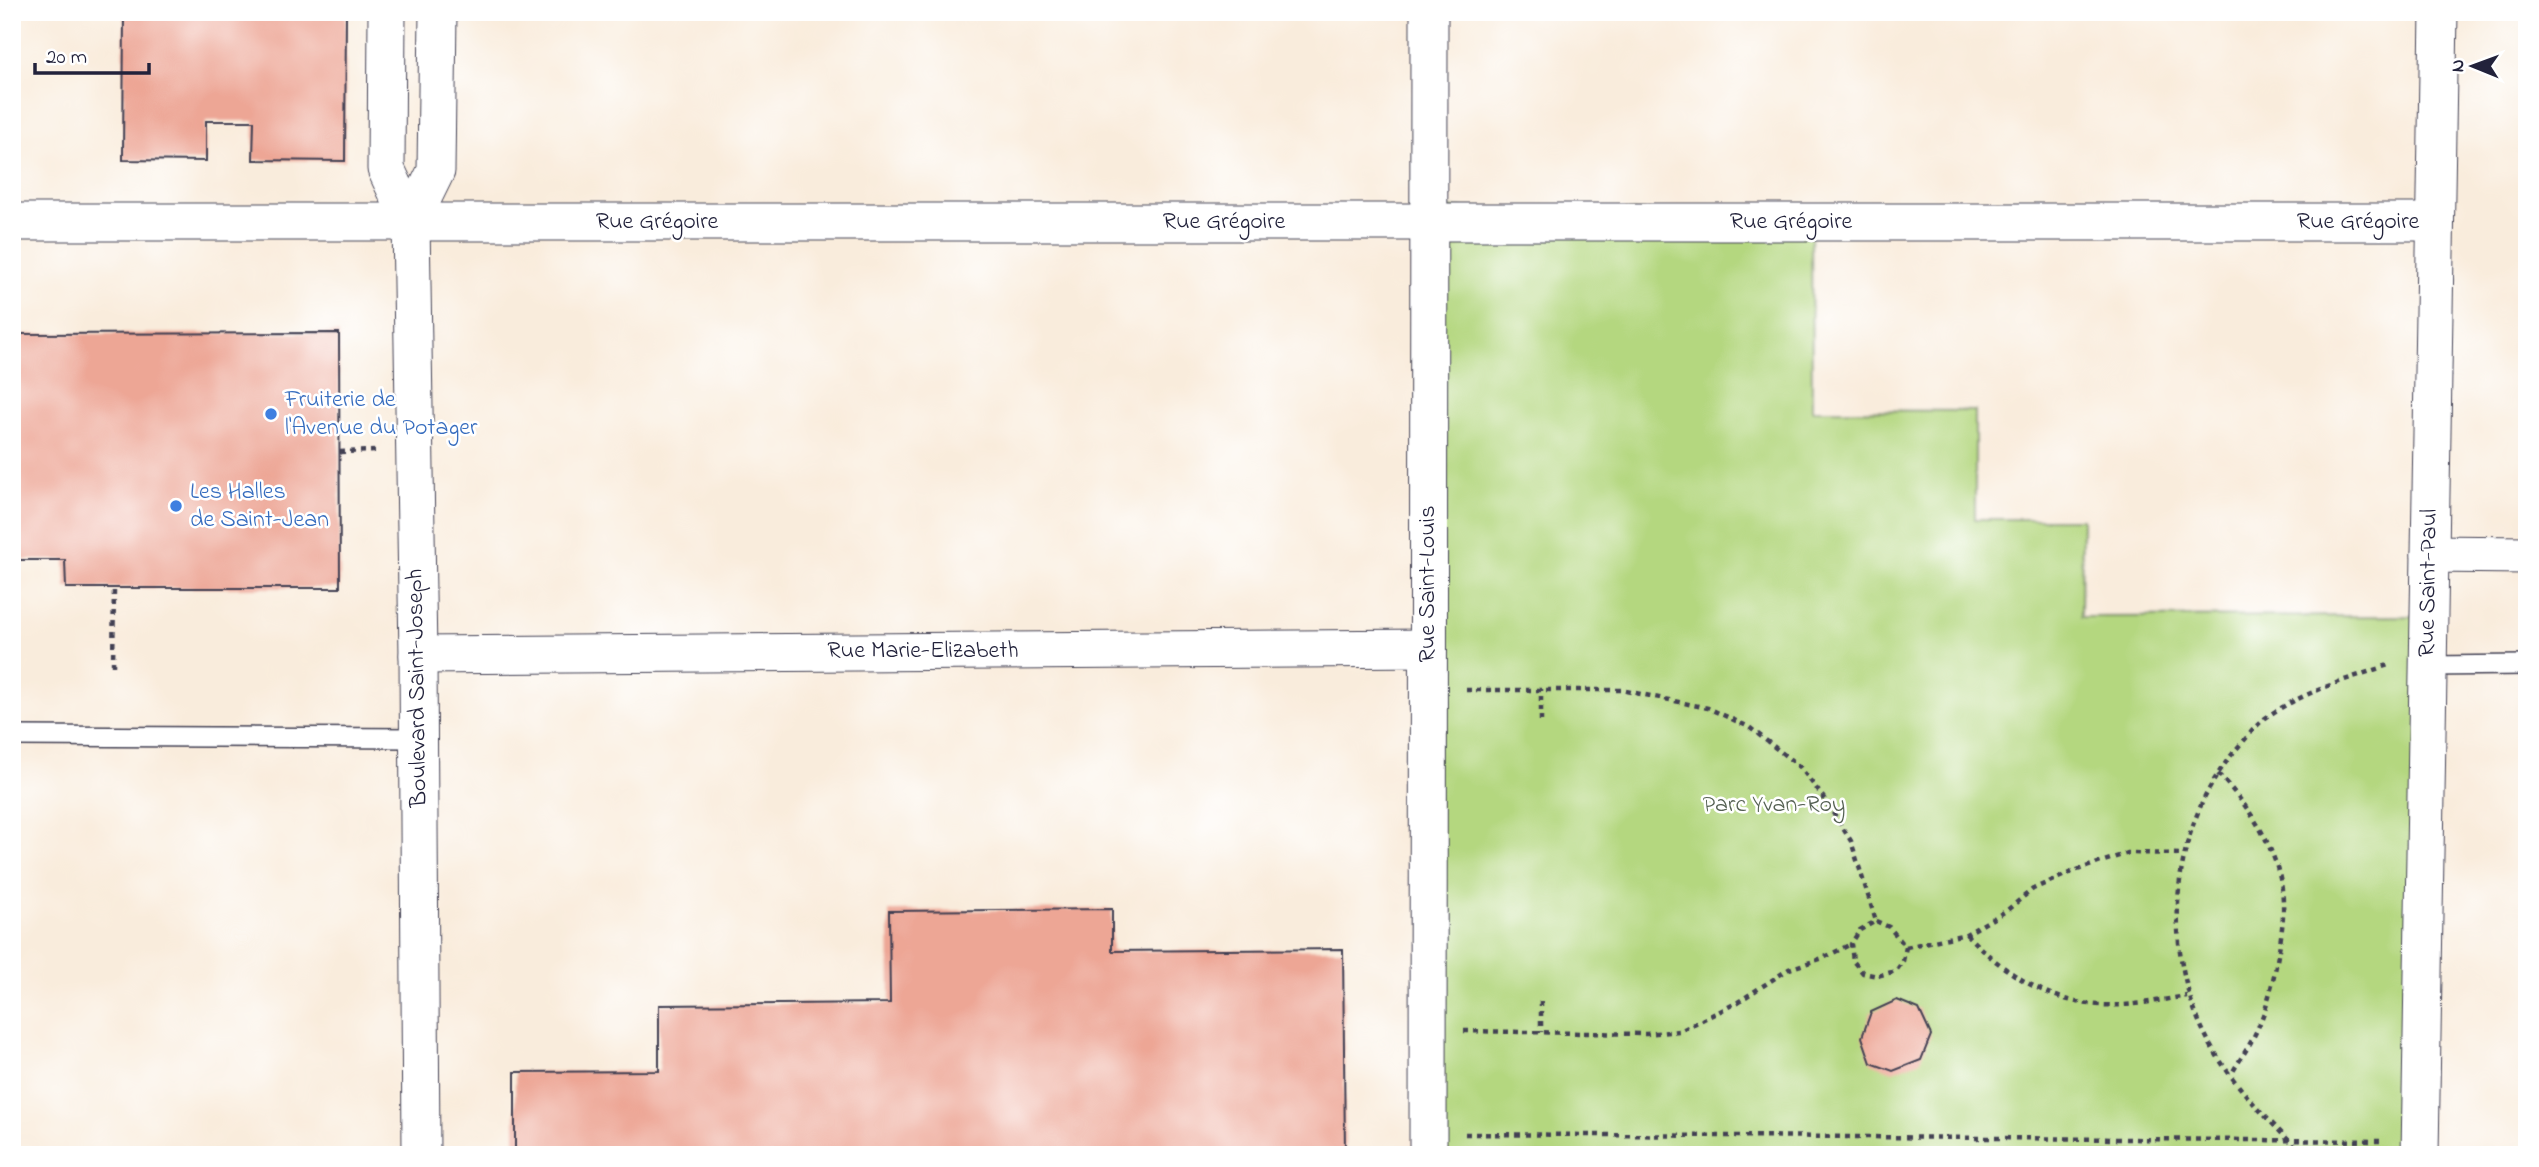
<svg xmlns="http://www.w3.org/2000/svg" width="2539" height="1167" font-family="'Indie Flower',sans-serif">
<style>
.green{fill:#b4d77f;stroke:#6b7c5d;stroke-width:2}
.building{fill:#eda695}
.lines{fill:none;stroke-linecap:round;stroke-linejoin:round}
.lane-casing{stroke:#424053;stroke-width:22}
.street-casing{stroke:#424053;stroke-width:39}
.path{stroke:#424053;stroke-width:4.5;stroke-dasharray:5 5;stroke-linecap:butt}
.lane{stroke:#fff;stroke-width:19}
.street{stroke:#fff;stroke-width:37}
.shop-dot{fill:#3f7fe0;stroke:#fff;stroke-width:2.5}
.labels{text-anchor:middle;dominant-baseline:central;stroke-width:5;stroke-linejoin:round;paint-order:stroke}
.street-label{font-size:24px;fill:#22223b;stroke:#fff}
.shop-label{font-size:24px;fill:#366cbe;stroke:#fff;text-anchor:start}
.park-label{font-size:24px;fill:#556153;stroke:#fff}
</style>
<rect width="100%" height="100%" fill="#fff"/>
<filter id="ink" filterUnits="userSpaceOnUse"><feTurbulence type="fractalNoise" baseFrequency=".0143" numOctaves="2"/><feDisplacementMap in="SourceGraphic" scale="14" xChannelSelector="R" yChannelSelector="G"/><feConvolveMatrix kernelMatrix="1 2 1 2 8 2 1 2 1" color-interpolation-filters="sRGB"/></filter>
<filter id="wash" filterUnits="userSpaceOnUse"><feTurbulence type="fractalNoise" baseFrequency=".00686" numOctaves="4" result="noise"/><feDisplacementMap in="SourceGraphic" scale="28" xChannelSelector="R" yChannelSelector="G"/><feGaussianBlur stdDeviation="1.57" result="paint"/><feColorMatrix in="noise" values="0 0 0 0 0 0 0 0 0 0 0 0 0 0 0 0 0 1.4 0 .05"/><feComposite in="paint" operator="in"/></filter>
<g filter="url(#wash)">
<rect width="100%" height="100%" fill="#f9ecdc"/>
<!-- green -->
<path class="green" d="M1430,208L1811,215L1812,410L1975,411V519H2082L2081,617L2429,616L2420,1155H1423Z"/>
<g id="blocks">
<!-- building -->
<g class="building">
<path d="M124,12H346L345,161L253,160L254,121H206V161L123,160Z"/>
<path d="M339,333L340,588H66L65,560H12V334Z"/>
<path d="M1112,909V951L1343,949L1345,1155H515V1072L659,1071V1005L890,1003L889,911Z"/>
<path d="M1897,1000L1919,1009L1931,1035L1921,1060L1893,1071L1871,1063L1862,1037L1871,1012Z"/>
</g>
</g>
</g>
<g filter="url(#ink)">
<use href="#blocks" fill-opacity="0" stroke="#424053" stroke-width="2"/>
<g class="lines">
<defs>
<g id="lane">
<path d="M2428,666L2527,665"/>
<path d="M12,736L418,738"/>
</g>
<g id="street">
<path d="M387,12L386,169L411,222L418,655L421,1155"/>
<path d="M12,222H2435"/>
<path d="M411,222L436,171L438,12"/>
<path d="M2430,554L2527,555"/>
<path d="M418,655L1428,648"/>
<path d="M1428,1155L1429,12"/>
<path d="M2420,1155L2439,12"/>
</g>
</defs>
<!-- lane casing -->
<use href="#lane" class="lane-casing"/>
<!-- street casing -->
<use href="#street" class="street-casing"/>
<!-- path -->
<g class="path">
<path d="M340,452L377,451"/>
<path d="M113,666L114,588"/>
<path d="M1466,690H1621L1708,708L1749,727L1800,767L1823,797L1851,841L1876,921"/>
<path d="M1541,721V689"/>
<path d="M2218,774C2250,807 2281,853 2283,901C2284,922 2280,945 2276,966C2271,990 2265,1015 2253,1038C2247,1050 2238,1062 2231,1075"/>
<path d="M1876,921L1889,927L1906,947L1903,961L1896,971L1877,976L1863,973L1853,961L1851,944L1860,930Z"/>
<path d="M1966,934C2002,971 2048,1003 2101,1005C2130,1007 2160,1000 2187,996"/>
<path d="M1906,947L1966,934L2006,911L2033,889L2074,871L2128,853L2184,854"/>
<path d="M1541,1001V1032"/>
<path d="M1464,1031L1646,1034L1680,1031L1738,1002L1789,969L1823,958L1851,944"/>
<path d="M1465,1134L2384,1141"/>
<path d="M2303,1155C2272,1123 2239,1092 2216,1054C2158,961 2166,829 2239,746C2247,738 2255,726 2264,719C2301,692 2349,679 2391,664"/>
</g>
<!-- lane -->
<use href="#lane" class="lane"/>
<!-- street -->
<use href="#street" class="street"/>
</g>
</g>
<!-- markers -->
<g class="shop-dot">
<circle cx="271" cy="414" r="7"/>
<circle cx="176" cy="506" r="7"/>
</g>
<g class="labels">
<!-- street labels -->
<g class="street-label">
<text x="657" y="222">Rue Grégoire</text>
<text x="1224" y="222">Rue Grégoire</text>
<text x="1791" y="222">Rue Grégoire</text>
<text x="2358" y="222">Rue Grégoire</text>
<text transform="translate(2429 583) rotate(-89)">Rue Saint-Paul</text>
<text transform="translate(1428 584) rotate(-90)">Rue Saint-Louis</text>
<text x="923" y="651">Rue Marie-Elizabeth</text>
<text transform="translate(418 688) rotate(-91)">Boulevard Saint-Joseph</text>
</g>
<!-- shop labels -->
<g class="shop-label">
<text x="285" y="400">Fruiterie de<tspan x="285" dy="28">l'Avenue du Potager</tspan></text>
<text x="190" y="492">Les Halles<tspan x="190" dy="28">de Saint-Jean</tspan></text>
</g>
<!-- park labels -->
<g class="park-label">
<text x="1774" y="805">Parc Yvan-Roy</text>
</g>
</g>
<!-- margin -->
<rect width="2539" height="1167" fill="none" stroke="#fff" stroke-width="42"/>
<!-- north arrow -->
<g transform="translate(2473 66) rotate(271)" stroke="#ffffff" stroke-width="5" paint-order="stroke">
<path d="M0-5L12 26L0 18L-12 26Z" fill="#22223b"/>
<text y="-10" font-size="19" font-weight="bold" text-anchor="middle" fill="#22223b">N</text>
</g>
<!-- scale -->
<path d="M35 63v10h114v-10" fill="none" stroke="#22223b" stroke-width="3.5"/>
<text x="46" y="63" font-size="21" fill="#22223b" stroke="#ffffff" stroke-width="5" paint-order="stroke">20 m</text>
</svg>
